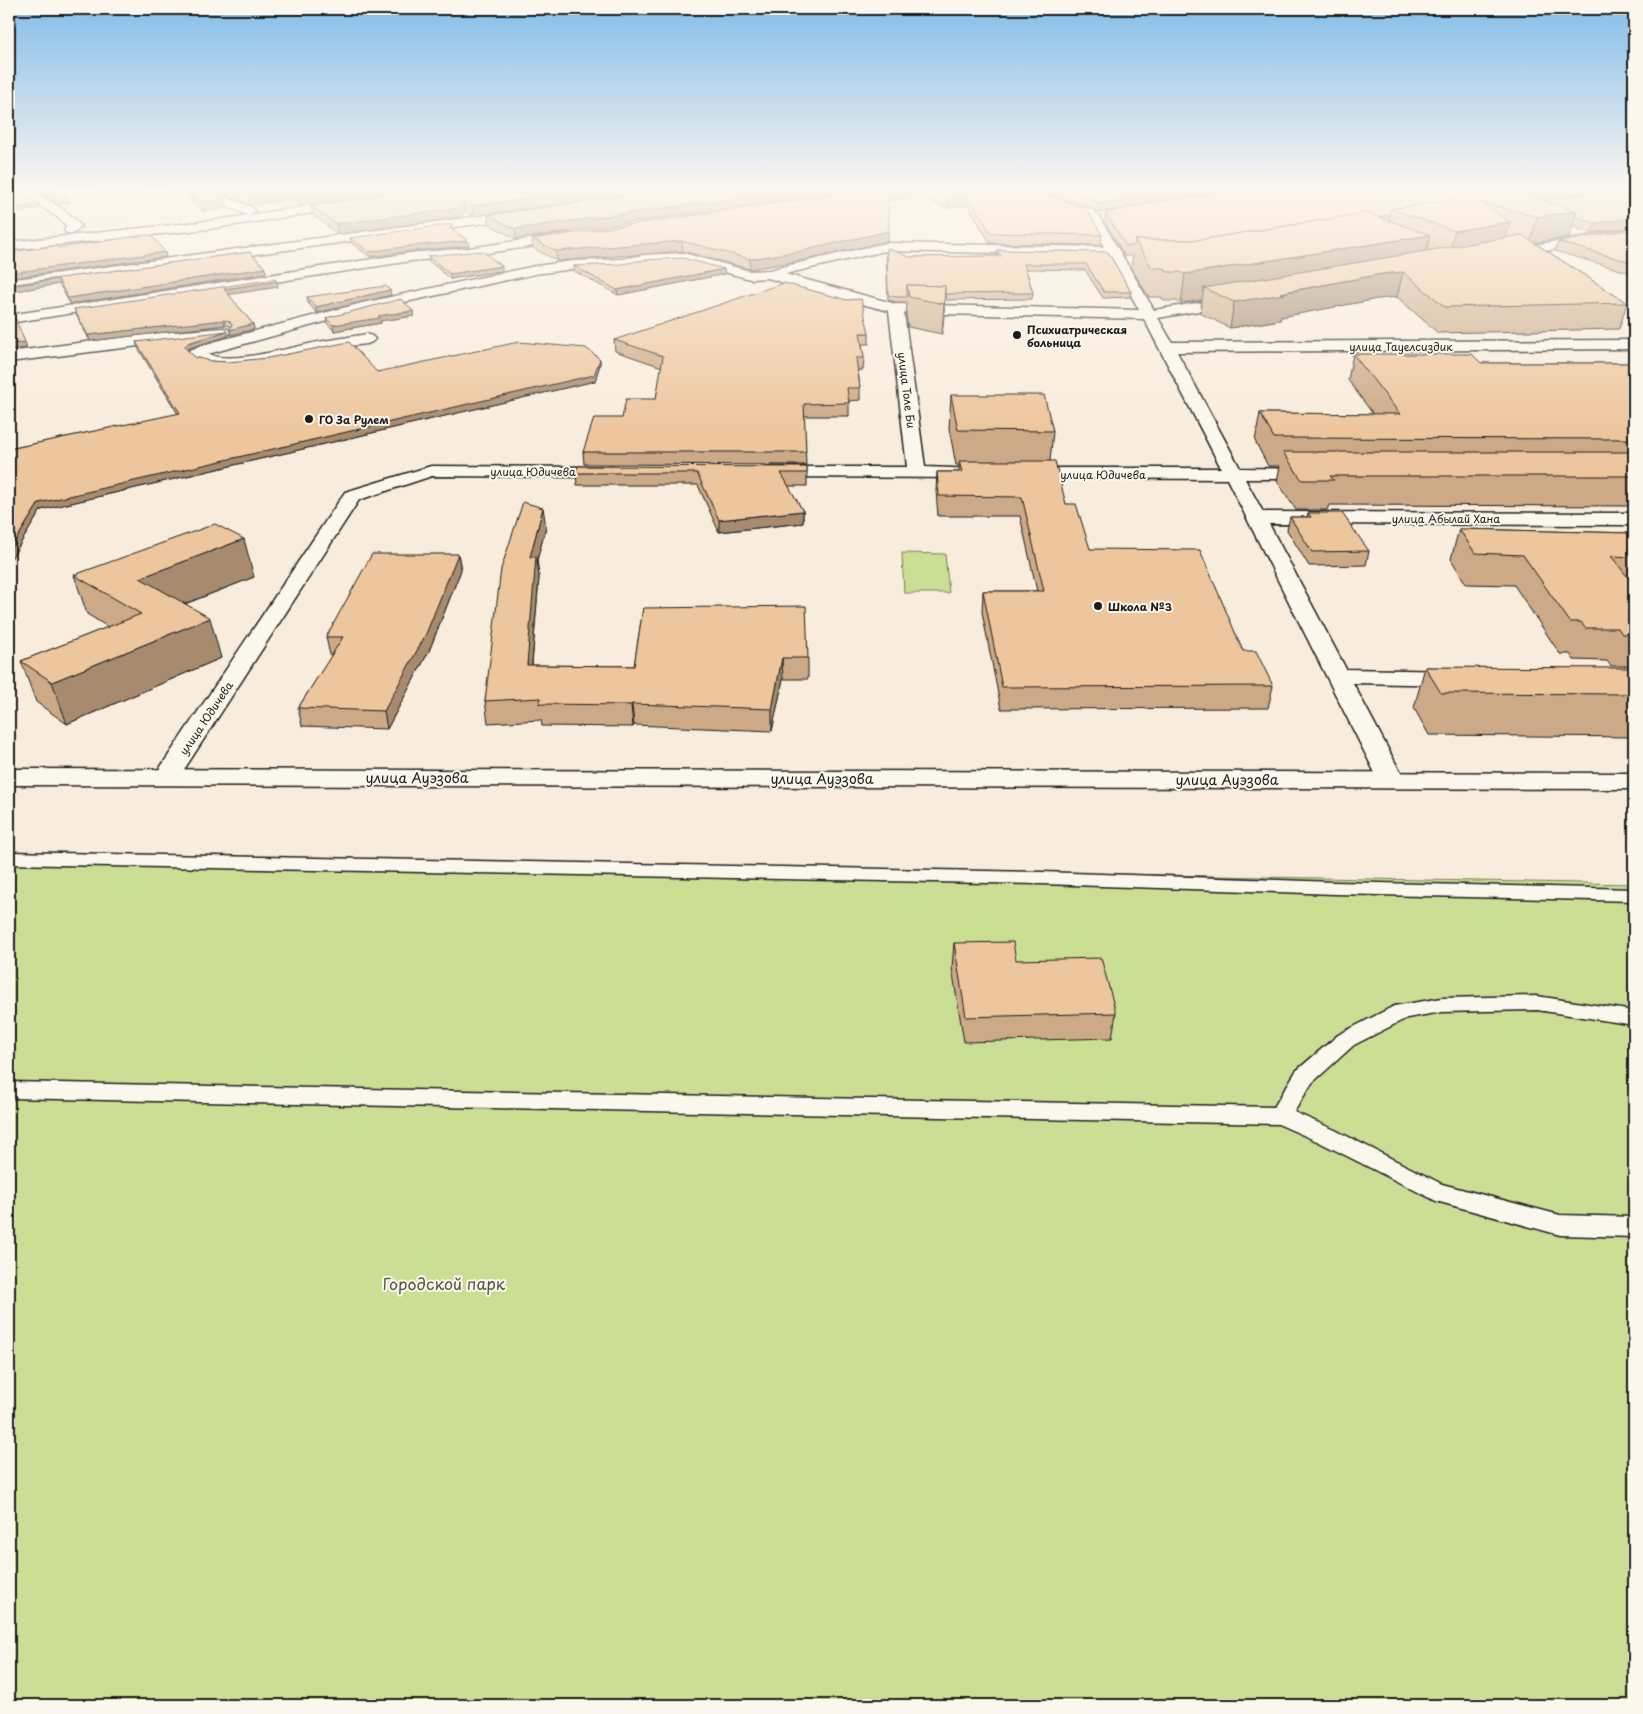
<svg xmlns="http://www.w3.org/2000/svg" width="1643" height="1714" font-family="'Playpen Sans',sans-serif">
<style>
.built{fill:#f5e1c9}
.green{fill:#cbdf94;stroke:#747e58}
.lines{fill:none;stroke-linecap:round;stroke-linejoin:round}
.service-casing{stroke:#1c1c1c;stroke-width:3}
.minor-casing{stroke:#1c1c1c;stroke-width:3}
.tertiary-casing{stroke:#1c1c1c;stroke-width:3}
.service{fill:#fbf7ec;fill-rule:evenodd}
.minor{fill:#fbf7ec;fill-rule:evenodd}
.tertiary{fill:#fbf7ec;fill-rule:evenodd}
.wall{fill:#ccaa87;stroke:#1c1c1c;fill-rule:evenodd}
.shaded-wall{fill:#a68b6e;stroke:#1c1c1c}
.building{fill:#edc69d;stroke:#1c1c1c}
.poi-dot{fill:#1c1c1c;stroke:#fbf7ec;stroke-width:2}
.labels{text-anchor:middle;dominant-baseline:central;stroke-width:4;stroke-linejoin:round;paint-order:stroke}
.far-poi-label{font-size:11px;font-weight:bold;fill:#1c1c1c;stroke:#fbf7ec;text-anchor:start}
.far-street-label{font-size:11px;fill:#1c1c1c;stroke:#fbf7ec}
.street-label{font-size:14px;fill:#1c1c1c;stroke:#fbf7ec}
.near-park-label{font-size:16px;fill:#515640;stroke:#fbf7ec}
</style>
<rect width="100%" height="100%" fill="#f8eddc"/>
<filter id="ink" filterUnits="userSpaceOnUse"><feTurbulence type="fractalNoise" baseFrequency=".02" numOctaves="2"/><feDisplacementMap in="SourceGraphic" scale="10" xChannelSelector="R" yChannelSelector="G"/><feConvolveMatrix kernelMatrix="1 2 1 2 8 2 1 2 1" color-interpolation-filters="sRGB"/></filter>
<g filter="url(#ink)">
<!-- built -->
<path class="built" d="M9,190H386L9,241Z"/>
<!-- green -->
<g class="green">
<path d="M902,553L945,554L949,593H904Z"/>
<path d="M9,853L1634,884V1705H9Z"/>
</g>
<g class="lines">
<defs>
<g id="service">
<path d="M9,852L1042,872L1335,882L1634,889V901L1335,894L1042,884L9,864Z"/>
<path d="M1537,996L1634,1011V1025L1537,1010L1442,1012L1407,1018L1354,1045L1312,1083L1294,1112L1335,1130L1442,1184L1560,1215L1634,1217V1237L1560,1235L1436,1201L1319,1142L1278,1124L9,1098V1082L1274,1107L1296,1071L1338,1035L1394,1006L1442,998Z"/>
</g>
<g id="minor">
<path d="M192,190H209L253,208L255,211L249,215L245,214Z"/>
<path d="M381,190H415L409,193L364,199L358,196L360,194Z"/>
<path d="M1014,190H1032L1092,210L1099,216L1154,310L1239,296L1244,297L1246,300L1244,303L1239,304L1158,318L1172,342L1634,340V349L1177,352L1240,468L1315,469L1321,470L1324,474L1321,478L1315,479H1245L1263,512L1634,513V525L1269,524L1346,669L1460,671L1468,673L1472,678L1468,683L1460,685L1353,683L1404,779L1400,784L1391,787L1382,784L1378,779L1227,479L1021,478L1015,477L1012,473L1015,469L1021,468H1221L1144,319L904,313L925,467L979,469L982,473L979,477L973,478L771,477L765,476L762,472L765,468L771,467H907L889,311L810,291L768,278L750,279L683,261L644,263L622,267L573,269L535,274L364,311L208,354C231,365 292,347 318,342C334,339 351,337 367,334L372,336L375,339L372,342L367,344C350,346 334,348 317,351C289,357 207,381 187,353L190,350L213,342L362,303L535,266L573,261L622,259L644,255L683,253L750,271L769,270L885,243L1104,247L1090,221L1084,216L1016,192ZM885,251L1109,255L1139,310L896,304L785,274Z"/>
<path d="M23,191C37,189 72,214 81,226L74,233H66L64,230L67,226L57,217L23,195L21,193Z"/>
<path d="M348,200L352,201L354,204L352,207L209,229L9,250V242L209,221Z"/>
<path d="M524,210L528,211L530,214L528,217L9,288V280Z"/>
<path d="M1634,228V236L1505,258L1499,254L1505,250Z"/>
<path d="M569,233L573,234L575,237L573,240L469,256L411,261L9,323V315L411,253L469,248Z"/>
<path d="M223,328L228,329L230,332L228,335L9,362V352L147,334Z"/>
<path d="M431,466L613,467L619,468L622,472L619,476L613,477L432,476L359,500L176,782L167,785L158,782L154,777L345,492Z"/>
</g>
<path id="tertiary" d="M9,769L1634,773V789L9,785Z"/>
</defs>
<!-- service casing -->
<use href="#service" class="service-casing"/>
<!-- minor casing -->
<use href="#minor" class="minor-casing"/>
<!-- tertiary casing -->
<use href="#tertiary" class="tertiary-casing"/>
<!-- service -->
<use href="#service" class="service"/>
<!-- minor -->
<use href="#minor" class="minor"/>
<!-- tertiary -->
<use href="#tertiary" class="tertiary"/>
</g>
<!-- wall -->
<g class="wall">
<path d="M28,190H46L70,202L59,204L38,192Z"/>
<path d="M177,190H206L225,198L227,208L203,211L195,202H192Z"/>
<path d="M215,190H408L300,206L291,199L250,205Z"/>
<path d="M661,190L473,216L465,211L461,217L338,234L313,215L311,206Z"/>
<path d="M670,190L516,239L489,224L488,215Z"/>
<path d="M866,190H1032L1102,235L1101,245L990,243L968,205L947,208L918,196L888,201V241L801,261L750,269L683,251L557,261L533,248L532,239Z"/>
<path d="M1039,190H1634V227L1592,233L1572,227L1569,237L1535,243L1627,303L1619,329L1438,333L1397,297L1377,299L1281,317L1280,320L1230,328L1200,313L1202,300L1181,303L1176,301H1164L1161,297H1149L1131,268L1133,256H1125L1105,222L1106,213L1252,191L1223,192L1172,199L1098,213L1093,208ZM1589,192L1591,193L1544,201L1541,200Z"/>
<path d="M453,229V230L468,241L469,246L411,251L370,257L351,243L350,238Z"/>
<path d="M1634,229V273H1631L1555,251L1558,242Z"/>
<path d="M997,250L1108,252L1131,292L1130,297L1103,298L1085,270L1026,269L1033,293L1032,299L945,300L942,334L908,327L906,315L907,302H896L888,300L886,253L909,257L998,256L997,255Z"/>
<path d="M250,252L265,268L266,273L70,304L59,284L9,292V285Z"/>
<path d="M428,256L502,271L450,279L429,261Z"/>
<path d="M574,266L724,269L725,274L618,295L574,271Z"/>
<path d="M278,287L228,294L253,324L254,329L231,335V327L230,326L225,325L90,341L76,315L74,309Z"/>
<path d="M390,290L391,295L317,313L308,303L307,297Z"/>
<path d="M413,311L414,316L380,321L381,323L334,331L327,323L326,318Z"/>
<path d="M869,333V344H862L864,358L863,370H858L860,388V400L849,401V416H804L806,465L584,464L583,452L622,418L656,399L662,367L615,351L614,340Z"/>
<path d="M228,336L189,348L187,351L195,357L210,361L377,372L600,359V364L595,381L41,510L9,562V449L178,414L138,348L136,342Z"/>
<path d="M1353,354L1481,363H1634V506L1329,505L1327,510H1296L1277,481L1280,466H1268L1255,441L1260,413L1373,414L1348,380Z"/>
<path d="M951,395L1053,431L1050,461L1066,504L1090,549L1243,651L1273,686L1268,708L1001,709L982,612L983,591H1037L1020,516H938L936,491L937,472H959V465H956L949,428Z"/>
<path d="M807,467V486H788L803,511V523L719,532L698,485H577L576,473Z"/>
<path d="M1308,513L1369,551L1366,565L1309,566L1287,530L1290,517H1307Z"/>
<path d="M546,527L537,560L539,577L532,665L634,666L643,608L808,658V679H783L772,731L634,725L633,727L542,726L541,720L488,723L485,701Z"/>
<path d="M1459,529L1634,533V666H1611L1607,661L1574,660L1570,654H1560L1514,585L1466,584L1451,559Z"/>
<path d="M458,554L461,570L429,651L387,729L302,726L298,708L332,655H330L326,637Z"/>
<path d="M74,575L254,577L185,604L221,658L67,724L36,702L21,661L108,627L87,614Z"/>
<path d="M1425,667L1634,672V737L1429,735L1414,708Z"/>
<path d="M954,943L1016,960L1116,1013L1112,1038L964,1042L952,968Z"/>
</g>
<!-- shaded-wall -->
<g class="shaded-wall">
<path d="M284,190H289L291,199L250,205L248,195Z"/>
<path d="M343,190H408L300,206L298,197Z"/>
<path d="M592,190H661L473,216L472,206Z"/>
<path d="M792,190H856L516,239L515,229Z"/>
<path d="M898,190H919L918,196L888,201V192Z"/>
<path d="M1171,190H1223V192L1172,199L1098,213L1099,204Z"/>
<path d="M1546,190H1589V192L1498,207L1478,201Z"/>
<path d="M189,193H193L195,202H192Z"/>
<path d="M968,196V205L947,208L948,199Z"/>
<path d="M69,198L70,202L59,204L58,200Z"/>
<path d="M225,198L227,208L203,211L201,202Z"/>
<path d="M464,202L465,211L461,217L338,234L336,224Z"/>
<path d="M39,204L40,208L9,215V210Z"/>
<path d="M1577,211L1569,237L1530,244L1537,217Z"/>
<path d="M1390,215L1388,225L1195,246Z"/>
<path d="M1634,218V227L1592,233L1595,223Z"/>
<path d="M1510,222L1503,249L1448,258L1455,231Z"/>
<path d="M889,231L888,241L801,261L750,269V259Z"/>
<path d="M1430,235L1424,262L1204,288L1202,300L1181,303L1185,274Z"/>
<path d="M468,241L469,246L411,251L370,257L369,252L410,246Z"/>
<path d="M682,241L683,251L557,261L556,251Z"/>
<path d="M165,252L166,257L9,278V273Z"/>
<path d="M1634,263V273H1631Z"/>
<path d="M502,266V271L450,279V274Z"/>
<path d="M265,268L266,273L70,304L68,298Z"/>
<path d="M724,269L725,274L618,295L617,290Z"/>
<path d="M1403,272L1397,297L1377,299L1281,317L1280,320L1230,328L1234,302L1382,274Z"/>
<path d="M58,279L59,284L9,292V286Z"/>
<path d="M277,281L278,287L226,295L224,289Z"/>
<path d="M945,286L944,316L942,334L944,304Z"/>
<path d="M390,290L391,295L317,313L316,307Z"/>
<path d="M413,311L414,316L380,321L381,323L334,331L333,325L378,316Z"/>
<path d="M224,320L225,325L90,341L88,335Z"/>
<path d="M253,324L254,329L231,335L230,330Z"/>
<path d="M227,331L228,336L189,348L185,353L184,347L188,343Z"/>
<path d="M25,342L27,348L9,350V344Z"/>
<path d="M600,359V364L595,381L41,510L9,562V551L39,503Z"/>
<path d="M543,508L546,527L537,560L539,577L530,686L527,665L530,557Z"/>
<path d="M803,511V523L719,532V520Z"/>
<path d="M244,539L254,577L151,617L140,578Z"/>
<path d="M458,554L461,570L429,651L387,729L384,711Z"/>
<path d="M210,618L221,658L67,724L52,682Z"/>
<path d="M782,658L783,679L772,731V709Z"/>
<path d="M632,704L634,725L633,727L631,705Z"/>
</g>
<!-- building -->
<g class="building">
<path d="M9,190H19L39,204L9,210Z"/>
<path d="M41,190H46L69,198L58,200Z"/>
<path d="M186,190H206L225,198L201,202L193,193H189Z"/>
<path d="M235,190H284L248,195Z"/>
<path d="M290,190H343L298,197Z"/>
<path d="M416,190H592L472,206L464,202L460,208L336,224L311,206Z"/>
<path d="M670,190H792L515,229L488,215Z"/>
<path d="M866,190H898L888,192L889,231L801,251L750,259L682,241L556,251L532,239Z"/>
<path d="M926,190H1032L1084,208L1089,213L1102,235L991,233L968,196L948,199Z"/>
<path d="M1067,190H1171L1099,204L1094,199Z"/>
<path d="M1258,190H1546L1522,194L1510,190L1391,209L1390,215L1378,217L1367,213L1198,240H1135L1134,246H1126L1106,213L1156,202Z"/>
<path d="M1510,190L1577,211L1537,217L1478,201L1510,222L1455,231L1391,209Z"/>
<path d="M1597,190H1634V218L1595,223L1575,217L1577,211L1544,201L1592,193Z"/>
<path d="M1367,213L1430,235L1185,274L1180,272H1167L1165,268H1152L1135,240H1198Z"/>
<path d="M453,224L450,228L468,241L410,246L369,252L350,238Z"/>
<path d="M1634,229V263L1558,242Z"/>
<path d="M145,235H151L165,252L9,273V252L56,246L58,248Z"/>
<path d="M1522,235L1627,303L1445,307L1403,272L1382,274L1280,293L1285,294L1234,302L1204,288Z"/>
<path d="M887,248L909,257L1001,256L997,250L1108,252L1131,292H1104L1086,264H1024L1033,293L946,294L945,298V286L907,285V297H896L888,295Z"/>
<path d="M482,251L502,266L450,274L428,256Z"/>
<path d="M250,252L265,268L68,298L58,279L9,286V285Z"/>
<path d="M683,258L724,269L617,290L574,266L622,264L644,260Z"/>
<path d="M275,279L277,281L224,289L253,324L230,330L232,324L229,321L224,320L88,335L74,309Z"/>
<path d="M784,283L847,300L861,299L869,333H860L864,358H856L860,388H847L849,403L804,404L806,452H583L594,418H622L626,399H656L663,356L614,340Z"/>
<path d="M907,285L945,286L944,304L909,297Z"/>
<path d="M386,286L390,290L316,307L307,297Z"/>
<path d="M401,299L413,311L378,316L380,318L333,325L326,318Z"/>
<path d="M15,318L25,342L9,344V319Z"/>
<path d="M227,331L188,343L184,347L195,357L210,361L228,362L268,358L349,342L377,372L519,342L586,348L600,359L594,375L39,503L9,551V449L180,413L136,342Z"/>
<path d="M1353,354H1472L1481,363H1634V439L1274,438L1260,413L1400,414Z"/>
<path d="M951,395H1044L1053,431L958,430Z"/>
<path d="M1283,452H1634V476H1330L1334,480H1302Z"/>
<path d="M959,461H1055L1066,504H1076L1090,549L1200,550L1243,651H1256L1273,686L1002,687L983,591H1044L1022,497L939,496L937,472H962Z"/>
<path d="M578,466L807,467V473H781L803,511L719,520L697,473H576Z"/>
<path d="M523,502L543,508L530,557H536L527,665L634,666L643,608L806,606L808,658H782L772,709L632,704L631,705L539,704L541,698L485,701L501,569Z"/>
<path d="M1308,513H1342L1369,551L1312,552L1290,517H1311Z"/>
<path d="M215,524L244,539L140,578L210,618L52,682L21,661L141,614L74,575Z"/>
<path d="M1459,529L1634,533V557L1611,556L1634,585V634H1622L1618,628H1585L1581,622H1570L1523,555L1475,553Z"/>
<path d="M372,554H458L426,634L384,711L298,708L343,637H326Z"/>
<path d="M1425,667L1632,668L1634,672V694L1441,693Z"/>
<path d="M1013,942L1016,960L1101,958L1116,1013L966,1017L954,943Z"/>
</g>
</g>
<!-- sky -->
<linearGradient id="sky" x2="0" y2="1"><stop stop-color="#83bdea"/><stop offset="0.44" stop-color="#fcf7ef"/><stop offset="1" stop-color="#fcf7ef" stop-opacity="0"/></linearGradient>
<rect width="1643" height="430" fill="url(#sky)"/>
<!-- markers -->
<g class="poi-dot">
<circle cx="1017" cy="335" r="5"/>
<circle cx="309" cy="419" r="5"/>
<circle cx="1098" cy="606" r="5"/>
</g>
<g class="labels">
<!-- far-poi labels -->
<g class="far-poi-label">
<text x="1027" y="329">Психиатрическая<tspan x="1027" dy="13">больница</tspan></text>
<text x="319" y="419">ГО За Рулем</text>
<text x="1108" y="606">Школа №3</text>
</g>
<!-- far-street labels -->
<g class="far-street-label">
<text x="1401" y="346">улица Тауелсиздик</text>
<text transform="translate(907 390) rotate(83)">улица Толе Би</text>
<text x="533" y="471">улица Юдичева</text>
<text x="1103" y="474">улица Юдичева</text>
<text x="1446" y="518">улица Абылай Хана</text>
<text transform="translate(206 718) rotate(-56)">улица Юдичева</text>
</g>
<!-- street labels -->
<g class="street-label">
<text x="417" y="777">улица Ауэзова</text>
<text x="822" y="778">улица Ауэзова</text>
<text x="1227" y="779">улица Ауэзова</text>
</g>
<!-- near-park labels -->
<g class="near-park-label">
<text x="444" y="1283">Городской парк</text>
</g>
</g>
<!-- margin -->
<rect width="1643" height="1714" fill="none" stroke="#fbf7ec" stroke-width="30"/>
<rect x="15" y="15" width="1613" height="1684" fill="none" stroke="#1c1c1c" stroke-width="2" filter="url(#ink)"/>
</svg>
